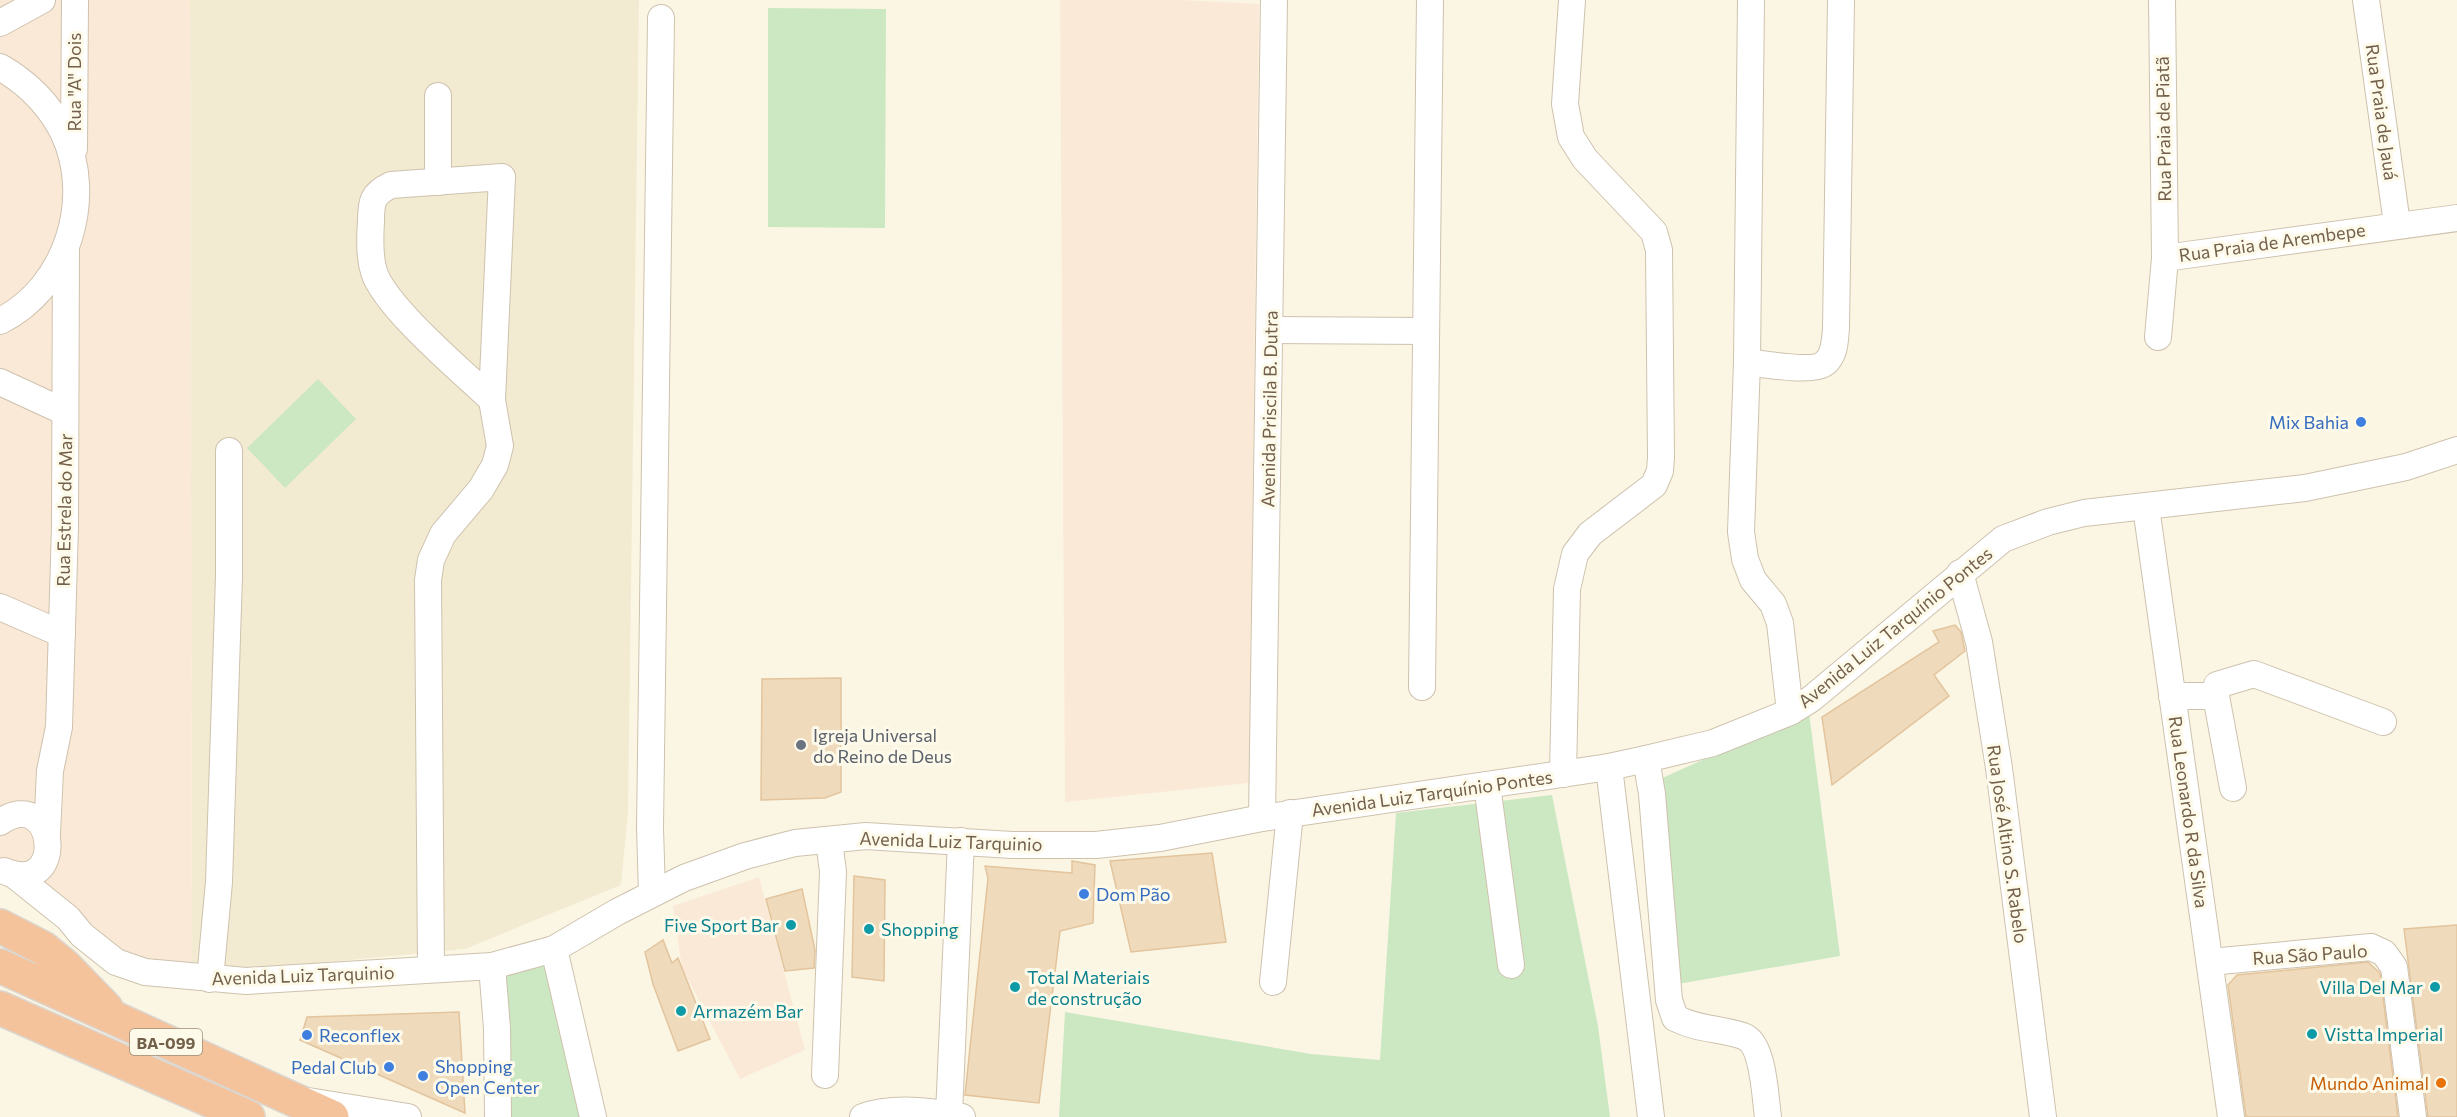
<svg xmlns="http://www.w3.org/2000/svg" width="2457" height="1117" font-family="Commissioner,sans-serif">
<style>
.residential{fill:#f3ead2}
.commercial{fill:#fbe9d8}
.green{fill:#cbe8c3}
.building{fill:#f0dabc;stroke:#e2c49d;stroke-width:1.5}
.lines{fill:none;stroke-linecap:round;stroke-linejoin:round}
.minor-casing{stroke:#cec2ae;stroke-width:28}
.highway-casing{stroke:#dbd6d0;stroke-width:36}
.minor{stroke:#fff;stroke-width:26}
.highway{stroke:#f4c39c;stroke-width:33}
.shop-dot{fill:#3f7fe0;stroke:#fefaea;stroke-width:2}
.worship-dot{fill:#6b7280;stroke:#fefaea;stroke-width:2}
.culture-dot{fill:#0f9aa8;stroke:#fefaea;stroke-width:2}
.food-dot{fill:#e8710a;stroke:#fefaea;stroke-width:2}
.labels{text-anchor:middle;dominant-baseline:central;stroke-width:6;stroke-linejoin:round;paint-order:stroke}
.shield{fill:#fefaea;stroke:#9d8e7a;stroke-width:1.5}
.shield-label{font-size:16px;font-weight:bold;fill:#73604a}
.street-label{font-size:18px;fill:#73604a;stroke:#fefaea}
.shop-label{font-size:18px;fill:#366cbe;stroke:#fefaea;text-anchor:start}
.worship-label{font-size:18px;fill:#5b616d;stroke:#fefaea;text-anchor:start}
.culture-label{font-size:18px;fill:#0d838f;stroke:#fefaea;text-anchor:start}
.food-label{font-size:18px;fill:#c56008;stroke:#fefaea;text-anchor:end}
</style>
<rect width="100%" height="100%" fill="#fbf6e4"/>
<!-- residential -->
<path class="residential" d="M190,0H639L628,812L621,885L465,949L243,970L192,967Z"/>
<!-- commercial -->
<g class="commercial">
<path d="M0,0H190L192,967L120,953L0,858Z"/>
<path d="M1060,0H1182L1259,4L1249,783L1065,802Z"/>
<path d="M759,877L805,1050L740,1079L682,968L673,906Z"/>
</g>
<!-- green -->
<g class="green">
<path d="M768,8L886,9L885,228L768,227Z"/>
<path d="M318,379L356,419L285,488L247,448Z"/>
<path d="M1809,712L1840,956L1678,984L1660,779Z"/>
<path d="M1552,795L1598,1026L1610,1117H1059L1065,1012L1311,1054L1380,1060L1396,813Z"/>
<path d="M551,961L587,1117H510L502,972Z"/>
</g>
<!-- building -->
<g class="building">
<path d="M1955,625L1961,632L1965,651L1934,675L1949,696L1832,785L1822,717L1939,642L1933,631Z"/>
<path d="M841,678V792L825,798L761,800L762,679Z"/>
<path d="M1212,853L1226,942L1131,952L1110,861Z"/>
<path d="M1072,861L1095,865L1093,923L1060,931L1039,1103L965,1095L988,878L985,866L1072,873Z"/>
<path d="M854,876L885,880L884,981L852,977Z"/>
<path d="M802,889L815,950L814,968L785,971L766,899Z"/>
<path d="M2457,925V1117H2428L2404,929Z"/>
<path d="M663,940L672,963L678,958L710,1039L678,1051L653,984L645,952Z"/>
<path d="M2368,962L2380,973L2398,1117H2246L2228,985L2237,975Z"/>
<path d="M459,1012L465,1113L300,1040L307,1017Z"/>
</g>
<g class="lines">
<defs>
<g id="minor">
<path d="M1751,0L1747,362L1741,532L1745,559L1753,580L1773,604L1780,623L1790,712"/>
<path d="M2366,0L2397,224"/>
<path d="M0,23L42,0"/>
<path d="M0,67C26,82 49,104 63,132C95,198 67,288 0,321"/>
<path d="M74,149L75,0"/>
<path d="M438,182V96"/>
<path d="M2165,258L2457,218"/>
<path d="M1270,330L1426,331"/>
<path d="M2158,337L2165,258L2162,0"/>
<path d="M1747,362C1764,364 1814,373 1825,363C1835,355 1835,340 1836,328L1841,0"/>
<path d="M0,382L65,412"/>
<path d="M2146,507L2231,1117"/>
<path d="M1960,573L1979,642L1999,768L2043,1117"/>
<path d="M0,607L62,634"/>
<path d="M1422,687L1430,0"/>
<path d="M2172,696H2216L2233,788"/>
<path d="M2216,696L2217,685L2254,674L2383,722"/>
<path d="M1646,759L1652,794L1669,1000L1675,1018C1699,1030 1719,1028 1743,1036C1764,1043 1765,1097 1768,1117"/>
<path d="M1609,767L1651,1117"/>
<path d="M1563,774L1567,589L1575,554L1590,534L1654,485L1660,471L1661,457L1659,250L1654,232L1585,159L1571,137L1565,104L1572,0"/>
<path d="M1487,785L1511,965"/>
<path d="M1262,818L1274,0"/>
<path d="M0,822C57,784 68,898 4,871"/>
<path d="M47,833L50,771L59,727L65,526L66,249"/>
<path d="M13,874L68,918L82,935L116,962L145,972L246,981L492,966L554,949L617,912L684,878L745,856L795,843L866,836L1012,845H1096L1160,838L1262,818L1609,767L1646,759L1713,743L1790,712L1811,699L2003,539L2048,522L2084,513L2305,488L2406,467L2457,450"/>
<path d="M652,893L650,828L661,18"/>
<path d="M554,949L593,1117"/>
<path d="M2210,962L2371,947L2384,953L2394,967L2413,1117"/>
<path d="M492,966L497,1028L498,1117"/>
<path d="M431,969L428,580L431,560L443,534L481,489L495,465L500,446L492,400L502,177L391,185C372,194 371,202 371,221C370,237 369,256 374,272C385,307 463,372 492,400"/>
<path d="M210,979L219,882L229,576V451"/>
<path d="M1273,982L1290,813"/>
<path d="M825,1075L833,872L829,840"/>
<path d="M308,1101L408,1117"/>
<path d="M949,1114L961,841"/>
<path d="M863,1117C893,1106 932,1111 962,1117"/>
</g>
<g id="highway">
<path d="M0,926L43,948L65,966L106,1008"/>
<path d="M0,966L332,1117"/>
<path d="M0,1008L248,1117"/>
</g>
</defs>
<!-- minor casing -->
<use href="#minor" class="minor-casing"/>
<!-- highway casing -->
<use href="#highway" class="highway-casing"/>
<!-- minor -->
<use href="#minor" class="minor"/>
<!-- highway -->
<use href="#highway" class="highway"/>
</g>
<!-- markers -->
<g class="shop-dot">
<circle cx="2361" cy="422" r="6"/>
<circle cx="1084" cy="894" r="6"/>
<circle cx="307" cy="1035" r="6"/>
<circle cx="389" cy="1067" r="6"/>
<circle cx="423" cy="1076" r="6"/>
</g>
<circle class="worship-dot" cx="801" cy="745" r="6"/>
<g class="culture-dot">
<circle cx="791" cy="925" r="6"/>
<circle cx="869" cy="929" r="6"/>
<circle cx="1015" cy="987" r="6"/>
<circle cx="2435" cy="987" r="6"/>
<circle cx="681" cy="1011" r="6"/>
<circle cx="2312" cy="1034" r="6"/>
</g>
<circle class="food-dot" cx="2441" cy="1083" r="6"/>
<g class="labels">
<!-- shield labels -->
<rect class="shield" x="130" y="1029" width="72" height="26" rx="4.5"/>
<g class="shield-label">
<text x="166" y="1042">BA-099</text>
</g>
<!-- street labels -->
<g class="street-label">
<text transform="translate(74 82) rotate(-90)">Rua "A" Dois</text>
<text transform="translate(2382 112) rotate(82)">Rua Praia de Jauá</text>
<text transform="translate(2163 129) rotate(-91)">Rua Praia de Piatã</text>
<text transform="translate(2272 242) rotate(-8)">Rua Praia de Arembepe</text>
<text transform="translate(1269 409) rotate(-89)">Avenida Priscila B. Dutra</text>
<text transform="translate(64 510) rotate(-89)">Rua Estrela do Mar</text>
<text transform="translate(1895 627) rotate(-39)">Avenida Luiz Tarquínio Pontes</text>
<text transform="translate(1432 793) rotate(-8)">Avenida Luiz Tarquínio Pontes</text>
<text transform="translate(2189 812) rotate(82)">Rua Leonardo R da Silva</text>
<text transform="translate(951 841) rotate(2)">Avenida Luiz Tarquinio</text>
<text transform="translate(2008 844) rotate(82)">Rua José Altino S. Rabelo</text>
<text transform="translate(2310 954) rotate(-4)">Rua São Paulo</text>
<text transform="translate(303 975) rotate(-2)">Avenida Luiz Tarquinio</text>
</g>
<!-- shop labels -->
<g class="shop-label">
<text x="2349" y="422" text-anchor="end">Mix Bahia</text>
<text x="1096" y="894">Dom Pão</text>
<text x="319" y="1035">Reconflex</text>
<text x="435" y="1066">Shopping<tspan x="435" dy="21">Open Center</tspan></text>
<text x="377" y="1067" text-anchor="end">Pedal Club</text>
</g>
<!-- worship labels -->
<g class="worship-label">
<text x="813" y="735">Igreja Universal<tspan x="813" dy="21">do Reino de Deus</tspan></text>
</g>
<!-- culture labels -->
<g class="culture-label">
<text x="779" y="925" text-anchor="end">Five Sport Bar</text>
<text x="881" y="929">Shopping</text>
<text x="1027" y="977">Total Materiais<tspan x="1027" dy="21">de construção</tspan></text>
<text x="2423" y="987" text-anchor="end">Villa Del Mar</text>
<text x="693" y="1011">Armazém Bar</text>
<text x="2324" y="1034">Vistta Imperial</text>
</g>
<!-- food labels -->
<g class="food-label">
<text x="2429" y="1083">Mundo Animal</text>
</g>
</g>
</svg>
